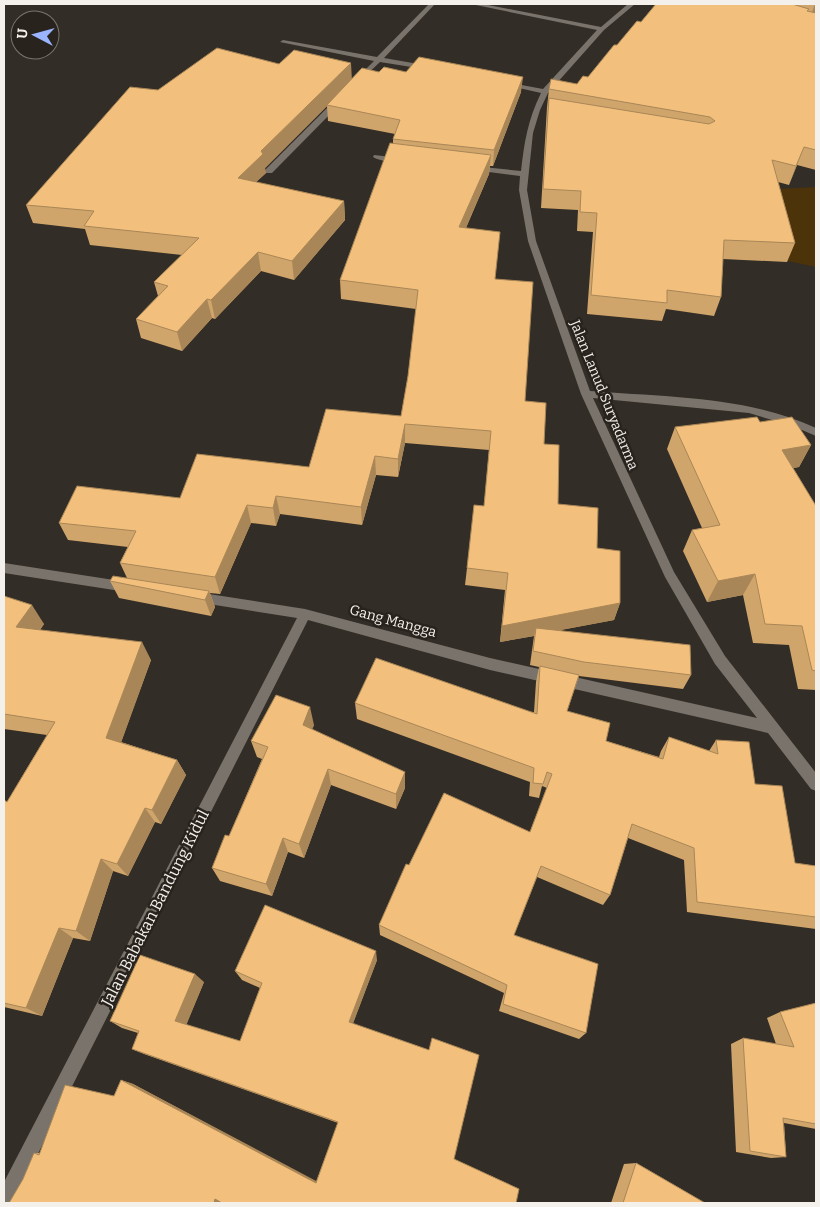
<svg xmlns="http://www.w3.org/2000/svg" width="820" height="1207" font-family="Bitter,serif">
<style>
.green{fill:#4c330a}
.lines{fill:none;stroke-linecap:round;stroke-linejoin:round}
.minor{fill:#79736b;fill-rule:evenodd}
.wall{fill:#d0a56b}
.shaded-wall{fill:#a98657}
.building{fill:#f2c07c;stroke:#a98657}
.labels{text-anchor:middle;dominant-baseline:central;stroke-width:5;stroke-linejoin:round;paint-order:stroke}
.street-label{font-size:14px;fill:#f4f0ec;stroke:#28231c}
.near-street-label{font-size:16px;fill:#f4f0ec;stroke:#28231c}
</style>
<rect width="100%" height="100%" fill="#322d26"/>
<!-- green -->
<path class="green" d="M816,187V267L774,258L779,189Z"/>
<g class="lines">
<!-- minor -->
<g class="minor">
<path d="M429,4H435L384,58L430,66V70L380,62L358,83L354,81L374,61L280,42L283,40L377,57Z"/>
<path d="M471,4H483L601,27L628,4H635L604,30L548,93L540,110L533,133L527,190L536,241L590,391C663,397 749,396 816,428V436L795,427L749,413L593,398L674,572L725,656L816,773V791L811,789L768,733L490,670L308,620L13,1203H4V1182L297,618L196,602L192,601L190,597L192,593L196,592L305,609L490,658L757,718L715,664L665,577L581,394L528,241L519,190L520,176L473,170L469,168L473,166L521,171C524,143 528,119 541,93L502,84L506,82L543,89L597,30Z"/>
<path d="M336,99L343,101L272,173H266V169Z"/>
<path d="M374,155L401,158L405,160C399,164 379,161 373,157Z"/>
<path d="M4,563L127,582L131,583L133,587L131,591L127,592L4,573Z"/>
</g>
</g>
<!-- wall -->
<g class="wall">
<path d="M656,4H816V170L797,165L789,185L778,182L795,243L787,262L723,259L721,297L714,316L666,309L662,321L587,314L593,232L577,231L578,210L541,208L547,107L549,89L577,84L588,77L617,45L641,22Z"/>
<path d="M279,64L352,79L379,72H406L521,92L493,166H490L489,174L466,228L495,279L525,401L544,444L558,504L597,548L620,603L614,620L560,630L691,675L683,689L579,676L567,711L606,741L659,757L661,751L669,737L709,751L716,740L755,784L795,863L816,866V929L687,912L684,860L628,838L610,895L603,905L537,877L514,935L586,1033L579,1039L499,1011L504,993L380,935L379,925L409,865L530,832L547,788L542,786L539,798L529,796L530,782L357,719L355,703L534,712L536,682L539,667L530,665L534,636L500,642L505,590L465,585L467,568L484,506L489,450L405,443L398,477L376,475L362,525L280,514L276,526L251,523L220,594L210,593L215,607L211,616L119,598L110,581L127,578L120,563L128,547L68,540L59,523L180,498L309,467L401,416L408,376L416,309L341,299L340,280L393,144V139L395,134L328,121L327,106L265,168L266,173L256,182L344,201L345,220L294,280L261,271L215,319L212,318L182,351L141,338L136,319L158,296L154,282L182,255L90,245L85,229L33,223L26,205L158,90Z"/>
<path d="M760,422L811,445L799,467L793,468L816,506V690L798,689L789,645L753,643L743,595L707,602L683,551L692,530L702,528L667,449L675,427Z"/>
<path d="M4,596L44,624L40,630L151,660L121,742L177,760L186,775L161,824L155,822L128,876L113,871L90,941L73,938L42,1016L4,1007V800L7,802L47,735L4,729Z"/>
<path d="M314,725L312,729L405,788L396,809L331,785L304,858L288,852L272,896L220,881L212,868L229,836L262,759L257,757L251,741Z"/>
<path d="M377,960L353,1023L454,1159L519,1189L23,1179L34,1153H40L114,1096L121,1080L133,1084L316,1182L338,1123L144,1054L132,1049L138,1033L122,1028L110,1021L204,982L186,1025L240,1041L260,988L242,980L235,971Z"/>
<path d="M816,1003V1129L784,1123L786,1157L771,1158L736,1152L731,1044L743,1038L776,1044L767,1018L780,1012Z"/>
<path d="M636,1163L705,1203H611L624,1164Z"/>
</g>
<!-- shaded-wall -->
<g class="shaded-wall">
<path d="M815,4H816V12L809,20Z"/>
<path d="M351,63L352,81L265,168L266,173L241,196L238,178L261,151Z"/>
<path d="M523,77L521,92L493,166L494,150Z"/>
<path d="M804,147L797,165L789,185L796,166Z"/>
<path d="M491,155L489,174L458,246L459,227Z"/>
<path d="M344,201L345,220L294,280L292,261Z"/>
<path d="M258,252L261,271L215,319L211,300Z"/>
<path d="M207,299L212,318L182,351L177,332Z"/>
<path d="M405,424V443L398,477V459Z"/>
<path d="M811,445L799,467L771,472L782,450Z"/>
<path d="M375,456L376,475L362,525L361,507Z"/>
<path d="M276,496L280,514L276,526L273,508Z"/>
<path d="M247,505L251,523L220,594L215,577Z"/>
<path d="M755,574L743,595L707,602L718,581Z"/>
<path d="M209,591L215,607L211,616L205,600Z"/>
<path d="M620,603L614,620L535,635L536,628L534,636L500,642L502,626Z"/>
<path d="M32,605L44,624L29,645L16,627Z"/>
<path d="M142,642L151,660L117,754L106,738Z"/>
<path d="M310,707L314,725L307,742L303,725Z"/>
<path d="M177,760L186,775L161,824L152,810Z"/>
<path d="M328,769L331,785L304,858L299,844Z"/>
<path d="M405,772V788L396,809V794Z"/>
<path d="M145,808L155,822L128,876L117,864Z"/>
<path d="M283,838L288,852L272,896L266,884Z"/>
<path d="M101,859L113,871L90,941L76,931Z"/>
<path d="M59,928L73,938L42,1016L26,1008Z"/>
<path d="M376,951L377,960L351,1029L349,1022Z"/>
<path d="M195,974L204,982L185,1028L175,1021Z"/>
<path d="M121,1080L133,1084L320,1183H316Z"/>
<path d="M215,1199L222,1203H214Z"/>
</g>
<!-- building -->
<g class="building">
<path d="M656,4H792L809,9L807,11L816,13V150L804,147L796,166L772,160L795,243L724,240L721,297L667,290V303L591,295L597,213L580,212L581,191L543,189L549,98L709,124L715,121L710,117L549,89L551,79L577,84L583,76L588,77L614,45H617L637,21L641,22Z"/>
<path d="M217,48L279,64L294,50L351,63L261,151L263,154L238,178L344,201L292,261L258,252L211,300L207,299L177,332L136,319L168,286L154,282L199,238L84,226L94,211L26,205L130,87L158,90Z"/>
<path d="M419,57L523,77L494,150L393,139L400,120L327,105L362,68L379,72L384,67L406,72Z"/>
<path d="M390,143L491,155L459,227L500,232L495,279L533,282L525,401L546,403L544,444L559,445L558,504L598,508L597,548L620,551V603L502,626L508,573L467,568L474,505L484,506L491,431L405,424L398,459L375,456L361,507L276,496L273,508L247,505L215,577L120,563L136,531L59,523L77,486L180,498L197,454L309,467L326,409L401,416L408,376L418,290L340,280Z"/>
<path d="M757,417L760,422L792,417L811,445L782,450L816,506V671L812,670L802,626L765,624L755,574L718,581L692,530L720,525L675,427Z"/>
<path d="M113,576L209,591L205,600L110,581Z"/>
<path d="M4,596L32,605L16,627L142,642L106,738L177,760L152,810L145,808L117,864L101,859L76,931L59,928L26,1008L4,1003V800L7,802L55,722L4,714Z"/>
<path d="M536,628L690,645L691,675L584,662L533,651Z"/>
<path d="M376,658L537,714L540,666L579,675L567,711L610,723L606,741L663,759L669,737L718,754L716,740L749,742L755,784L782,786L795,863L816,866V917L697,902L694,848L632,824L610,895L541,866L514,935L598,964L586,1033L503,1004L507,985L379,925L406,864L409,865L444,793L530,832L552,774L547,772L543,784L533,783L534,768L355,703Z"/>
<path d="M276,695L310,707L303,725L405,772L396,794L328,769L299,844L283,838L266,884L212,868L225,835L229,836L268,747L251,741Z"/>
<path d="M265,905L376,951L349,1022L429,1050L432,1038L479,1055L454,1159L519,1189L516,1203H222L215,1199L214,1203H9L23,1179L34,1153L39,1155L65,1085L114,1096L121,1080L316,1183L338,1122L132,1049L139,1031L110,1021L140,955L195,974L175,1021L240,1041L262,983L235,971Z"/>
<path d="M816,1003V1124L783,1118L786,1157L750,1151L743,1038L794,1047L780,1012Z"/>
<path d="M636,1163L705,1203H623Z"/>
</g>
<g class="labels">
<!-- street labels -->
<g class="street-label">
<text transform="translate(604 395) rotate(68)">Jalan Lanud Suryadarma</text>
<text transform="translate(393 621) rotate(15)">Gang Mangga</text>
</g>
<!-- near-street labels -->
<g class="near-street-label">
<text transform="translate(155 908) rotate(-63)">Jalan Babakan Bandung Kidul</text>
</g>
</g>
<!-- border -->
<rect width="820" height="1207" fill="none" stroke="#f4f0ec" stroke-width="10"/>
<!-- north arrow -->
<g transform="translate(35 35) rotate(276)"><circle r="24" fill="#28231c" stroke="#7a756f"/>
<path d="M0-4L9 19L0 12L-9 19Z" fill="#9ab5fd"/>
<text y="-8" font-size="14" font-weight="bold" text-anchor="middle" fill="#f4f0ec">U</text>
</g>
</svg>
